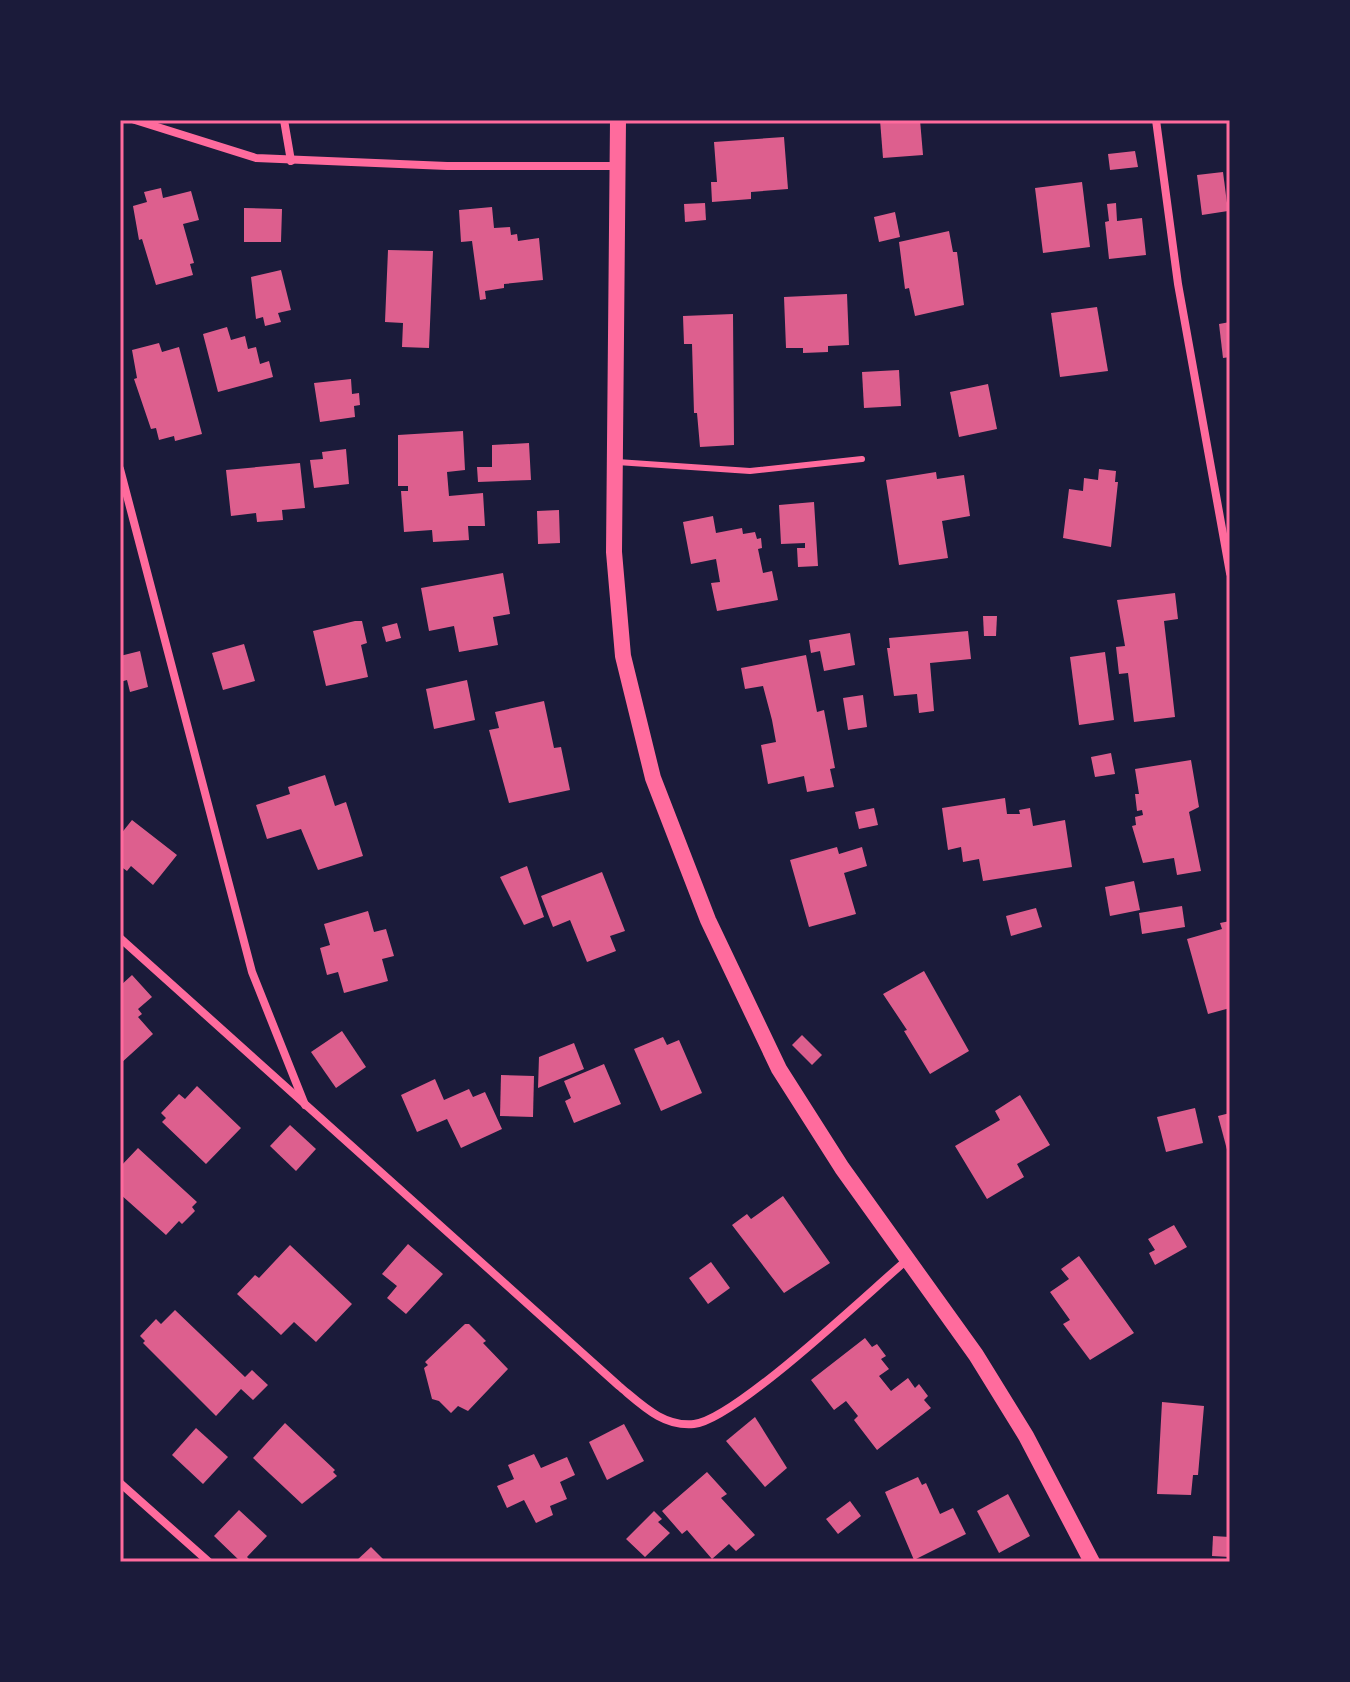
<svg xmlns="http://www.w3.org/2000/svg" width="1350" height="1682" font-family="'Roboto Condensed',sans-serif">
<style>
.building{fill:#dd5f8e}
.lines{fill:none;stroke-linecap:round;stroke-linejoin:round}
.service{stroke:#ff6b9d;stroke-width:6}
.minor{stroke:#ff6b9d;stroke-width:8}
.secondary{stroke:#ff6b9d;stroke-width:16}
.neatline{fill:none;stroke:#ff6b9d;stroke-width:3}
</style>
<rect width="100%" height="100%" fill="#1b1b3a"/>
<!-- building -->
<g class="building">
<path d="M880,120H920L923,155L883,158Z"/>
<path d="M784,137L788,189L751,192V199L712,202L711,182H717L714,142Z"/>
<path d="M1135,151L1138,167L1110,170L1108,154Z"/>
<path d="M1223,172L1228,211L1202,215L1197,175Z"/>
<path d="M1082,182L1090,247L1043,253L1035,188Z"/>
<path d="M161,188L163,198L191,191L199,220L183,224L194,263L190,264L193,275L156,285L142,239L139,240L133,206L147,202L144,192Z"/>
<path d="M705,203L706,220L685,222L684,204Z"/>
<path d="M1116,203L1117,221L1142,218L1146,255L1109,259L1105,222L1109,221L1107,204Z"/>
<path d="M492,207L494,228L510,227L511,235L517,234L518,241L539,238L543,280L504,284V288L485,291L486,299L480,300L472,241L461,242L459,210Z"/>
<path d="M244,208L282,209L281,242H244Z"/>
<path d="M895,212L900,237L879,242L874,217Z"/>
<path d="M949,231L953,252H957L964,305L915,316L909,288L905,289L899,242Z"/>
<path d="M388,250L433,251L429,348L402,347L403,323L385,322Z"/>
<path d="M281,270L291,310L278,313L281,322L265,326L263,317L256,319L251,277Z"/>
<path d="M847,294L849,345L828,346V352L803,353V348H786L784,297Z"/>
<path d="M1097,307L1108,371L1060,377L1051,313Z"/>
<path d="M733,314L734,445L700,447L697,413H694L692,344H684L683,316Z"/>
<path d="M1230,322V357L1223,358L1219,324Z"/>
<path d="M227,327L231,340L245,336L248,349L256,347L260,364L269,361L273,377L218,392L203,334Z"/>
<path d="M159,343L162,352L179,347L202,434L175,441L174,436L159,440L156,428L151,429L134,379L137,378L132,350Z"/>
<path d="M899,370L901,406L864,408L862,372Z"/>
<path d="M351,379L352,394L359,393L360,405L354,406L355,417L320,422L314,383Z"/>
<path d="M988,384L997,429L959,437L950,392Z"/>
<path d="M463,431L465,470L447,472L449,496L483,493L485,526H468L469,540L433,542L432,530L404,532L401,491H408V486H398V435Z"/>
<path d="M529,443L531,480L478,482L477,467H492V445Z"/>
<path d="M346,449L349,484L314,488L310,460L323,459L322,452Z"/>
<path d="M300,463L305,508L282,510L283,520L257,522L256,513L231,516L226,470Z"/>
<path d="M1099,469L1116,471L1115,482H1118L1111,547L1063,538L1069,489L1083,491L1084,478L1098,480Z"/>
<path d="M936,472L937,479L964,475L970,516L942,521L948,558L899,565L886,480Z"/>
<path d="M814,502L818,566L798,567L797,548H805V543L781,544L779,505Z"/>
<path d="M559,510L560,543L538,544L537,511Z"/>
<path d="M713,516L716,533L742,528L743,534L755,532L757,539L761,538L762,548L758,549L763,573L772,571L778,600L717,611L711,583L720,582L716,559L691,564L683,522Z"/>
<path d="M503,573L510,614L493,617L498,645L459,652L454,626L429,631L421,588Z"/>
<path d="M1175,593L1178,619L1164,621L1175,717L1134,722L1128,673L1119,674L1116,647L1125,646L1117,600Z"/>
<path d="M983,616H997L996,636H984Z"/>
<path d="M355,621H362L367,643L361,645L368,677L326,686L313,631Z"/>
<path d="M397,623L401,638L386,642L382,627Z"/>
<path d="M968,631L971,659L930,663L934,711L919,713L917,694L894,696L887,648H890L889,638Z"/>
<path d="M850,633L855,665L824,671L820,651L811,653L809,640Z"/>
<path d="M244,644L255,681L223,690L212,653Z"/>
<path d="M140,651L148,687L130,692L127,680L120,682V656Z"/>
<path d="M1105,652L1114,720L1079,725L1070,657Z"/>
<path d="M806,655L817,712L824,710L835,768L830,769L834,787L807,792L804,776L768,784L761,745L776,742L772,720L763,686L745,689L741,668Z"/>
<path d="M467,680L475,720L434,729L426,689Z"/>
<path d="M863,695L867,727L848,730L843,698Z"/>
<path d="M544,701L554,748L561,747L570,790L509,803L489,730L499,728L495,712Z"/>
<path d="M1111,753L1115,774L1095,777L1091,757Z"/>
<path d="M1191,760L1199,807L1189,812L1201,871L1177,875L1174,858L1143,863L1132,826L1136,825L1135,817L1143,815L1142,810L1137,811L1135,794H1139L1135,769Z"/>
<path d="M325,775L335,806L346,802L363,856L318,870L301,829L267,839L256,805L290,794L288,787Z"/>
<path d="M1005,798L1007,814H1020L1019,810L1030,808L1033,826L1065,820L1072,867L983,881L979,859L963,862L961,847L948,850L942,808Z"/>
<path d="M874,808L878,825L859,829L855,812Z"/>
<path d="M132,820L177,855L153,885L131,866L127,871L120,866V835Z"/>
<path d="M837,847L839,854L862,847L867,866L844,873L856,914L809,927L790,860Z"/>
<path d="M527,866L544,917L524,925L500,877Z"/>
<path d="M602,872L625,931L610,936L616,951L587,962L570,920L553,927L541,896Z"/>
<path d="M1134,881L1140,910L1110,916L1105,887Z"/>
<path d="M1182,906L1185,927L1142,934L1139,913Z"/>
<path d="M1036,908L1042,927L1011,936L1006,916Z"/>
<path d="M368,911L374,932L386,929L394,956L382,959L388,981L344,993L338,972L327,975L320,948L330,945L324,924Z"/>
<path d="M1230,921V1008L1208,1014L1187,939L1222,929L1220,923Z"/>
<path d="M924,971L969,1051L930,1074L904,1031L907,1030L883,994Z"/>
<path d="M132,975L152,997L138,1009L142,1014L138,1017L153,1034L120,1064V986Z"/>
<path d="M342,1031L366,1067L336,1088L311,1052Z"/>
<path d="M802,1035L822,1055L812,1065L792,1045Z"/>
<path d="M663,1037L667,1045L679,1040L702,1093L661,1111L634,1049Z"/>
<path d="M574,1043L584,1069L538,1088L539,1057Z"/>
<path d="M604,1064L621,1104L574,1123L565,1101L571,1098L564,1081Z"/>
<path d="M501,1075L534,1076L533,1117L500,1116Z"/>
<path d="M435,1079L444,1100L469,1089L473,1097L485,1092L502,1129L461,1148L447,1119L417,1132L401,1095Z"/>
<path d="M197,1086L241,1128L206,1164L162,1122L166,1118L161,1113L179,1094L185,1099Z"/>
<path d="M1020,1095L1050,1145L1017,1164L1024,1177L987,1199L955,1146L1000,1120L995,1111Z"/>
<path d="M1195,1108L1203,1143L1166,1152L1157,1117Z"/>
<path d="M1230,1113V1157H1229L1218,1116Z"/>
<path d="M290,1125L316,1149L296,1171L270,1146Z"/>
<path d="M138,1148L197,1202L192,1207L195,1211L182,1224L179,1221L166,1235L120,1194V1167Z"/>
<path d="M783,1196L830,1263L784,1293L732,1225L747,1214L751,1219Z"/>
<path d="M1174,1225L1187,1247L1155,1265L1149,1253L1155,1250L1148,1239Z"/>
<path d="M408,1244L443,1274L406,1314L387,1298L397,1286L382,1274Z"/>
<path d="M290,1245L352,1304L316,1342L294,1322L281,1335L237,1294L255,1275L259,1278Z"/>
<path d="M1079,1256L1134,1333L1090,1360L1063,1324L1070,1320L1050,1292L1069,1279L1061,1269Z"/>
<path d="M711,1262L730,1288L708,1304L689,1278Z"/>
<path d="M175,1310L245,1377L252,1370L268,1385L253,1400L241,1389L216,1416L143,1343L145,1341L140,1336L156,1319L161,1324Z"/>
<path d="M465,1324H469L486,1341L483,1343L508,1369L468,1411L458,1406L451,1413L439,1401L432,1399L424,1368L428,1365L425,1362Z"/>
<path d="M865,1338L872,1347L877,1344L886,1356L881,1359L889,1369L879,1376L891,1391L908,1378L915,1388L919,1384L928,1396L924,1400L931,1408L877,1450L854,1420L858,1416L846,1401L834,1410L811,1380Z"/>
<path d="M1162,1402L1204,1406L1198,1475H1193L1191,1495L1157,1494Z"/>
<path d="M755,1417L787,1468L765,1487L726,1441Z"/>
<path d="M285,1423L335,1470L333,1472L337,1476L302,1504L253,1458Z"/>
<path d="M624,1424L644,1461L607,1480L589,1442Z"/>
<path d="M196,1428L228,1457L203,1484L172,1455Z"/>
<path d="M534,1454L541,1468L567,1457L575,1475L560,1482L567,1499L550,1506L553,1515L536,1523L524,1500L507,1508L497,1486L514,1479L508,1465Z"/>
<path d="M707,1472L727,1494L721,1498L755,1535L736,1551L729,1544L712,1559L687,1530L682,1534L662,1511Z"/>
<path d="M918,1477L922,1485L926,1483L940,1514L953,1508L966,1534L914,1560L885,1492Z"/>
<path d="M1008,1494L1030,1536L999,1553L977,1511Z"/>
<path d="M850,1501L861,1516L838,1534L826,1519Z"/>
<path d="M239,1510L267,1536L247,1557L252,1562H241L214,1536Z"/>
<path d="M654,1511L662,1519L658,1522L670,1533L645,1557L626,1539Z"/>
<path d="M1213,1536L1230,1537V1557L1212,1556Z"/>
<path d="M371,1547L386,1562H355Z"/>
</g>
<g class="lines">
<!-- service -->
<path class="service" d="M617,462L750,471L862,459"/>
<!-- minor -->
<g class="minor">
<path d="M135,120L256,158L447,166H618"/>
<path d="M284,120L291,161"/>
<path d="M1156,120L1178,284L1230,573"/>
<path d="M120,469L252,972L305,1105"/>
<path d="M120,938L619,1386C642,1405 663,1427 694,1424C735,1420 870,1291 908,1259"/>
<path d="M120,1483L209,1562"/>
</g>
<!-- secondary -->
<path class="secondary" d="M618,120L614,552L623,656L653,778L708,920L779,1069L842,1168L976,1355L1026,1436L1092,1562"/>
</g>
<!-- border -->
<rect width="1350" height="1682" fill="none" stroke="#1b1b3a" stroke-width="244"/>
<rect x="122" y="122" width="1106" height="1438" class="neatline"/>
</svg>
